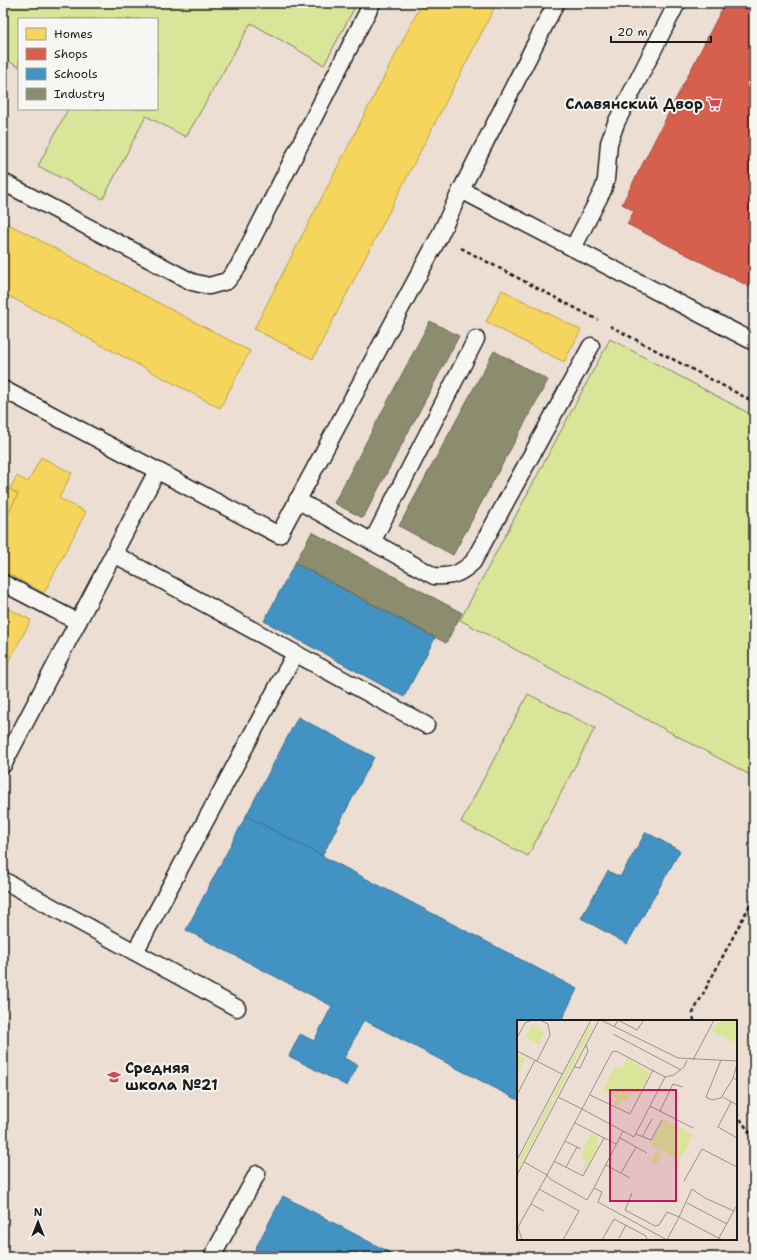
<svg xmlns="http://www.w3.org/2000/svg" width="757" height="1260" font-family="'Shantell Sans',sans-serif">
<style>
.green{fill:#d9e699;stroke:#7a815a}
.homes{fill:#f6d55c;stroke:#b59e49}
.shops{fill:#d6604d;stroke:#9e4c3e}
.schools{fill:#4393c3;stroke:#376f91}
.industry{fill:#8c8c6e;stroke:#6a6a55}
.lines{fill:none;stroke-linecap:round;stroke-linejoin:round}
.lane-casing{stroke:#1c1c1c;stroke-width:19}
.path{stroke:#1c1c1c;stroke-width:2.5;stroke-dasharray:4 3;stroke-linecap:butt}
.lane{stroke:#f6f6f2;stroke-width:16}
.labels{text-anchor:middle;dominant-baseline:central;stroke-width:4;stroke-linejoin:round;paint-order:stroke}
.poi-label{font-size:15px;font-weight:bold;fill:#1c1c1c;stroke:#f6f6f2;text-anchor:end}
.inset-road{fill:none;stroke:#99908a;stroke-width:1}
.view{fill:#c2185b;fill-opacity:0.15;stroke:#c2185b;stroke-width:2}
.inset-edge{fill:none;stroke:#1c1c1c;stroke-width:2}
</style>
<rect width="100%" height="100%" fill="#edded4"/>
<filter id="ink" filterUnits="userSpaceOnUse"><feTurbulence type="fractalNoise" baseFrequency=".025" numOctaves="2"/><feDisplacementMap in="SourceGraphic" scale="8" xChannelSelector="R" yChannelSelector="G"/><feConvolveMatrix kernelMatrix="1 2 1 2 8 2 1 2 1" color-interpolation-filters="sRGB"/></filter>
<g filter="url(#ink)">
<!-- green -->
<g class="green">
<path d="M3,3H357L324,65L251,23L186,137L146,116L103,199L38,166L68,109H157V19H19V67L3,58Z"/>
<path d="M610,339L754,416V777L460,620Z"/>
<path d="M528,694L595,728L528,856L461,822Z"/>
</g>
<!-- homes -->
<g class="homes">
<path d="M422,3H497L313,359L254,329Z"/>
<path d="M3,221L250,351L220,408L3,293Z"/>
<path d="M502,290L581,330L564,362L486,322Z"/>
<path d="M41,457L72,473L59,498L86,512L44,593L3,571V523L18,494L9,490L17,476L28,482Z"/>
<path d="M3,486L18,494L3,523Z"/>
<path d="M3,606L31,620L3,673Z"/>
</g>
<!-- shops -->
<path class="shops" d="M725,3H754V289L627,224L634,211L622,204Z"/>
<!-- schools -->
<g class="schools">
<path d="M295,563L435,638L404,697L264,621Z"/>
<path d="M298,717L374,757L322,856L246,816Z"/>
<path d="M246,816L577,989L561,1021H518V1100L364,1020L344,1058L358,1065L347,1086L289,1056L300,1034L314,1041L332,1006L186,930Z"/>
<path d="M646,832L680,851L627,944L581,918L608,871L620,877Z"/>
<path d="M283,1196L398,1257H251Z"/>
</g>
<!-- industry -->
<g class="industry">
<path d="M430,321L459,336L363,518L334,503Z"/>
<path d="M494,351L548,380L453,555L399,526Z"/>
<path d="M312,532L462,613L446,643L295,563Z"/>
</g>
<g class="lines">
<defs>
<g id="lane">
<path d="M3,182L192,282L209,286L227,281L238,267L372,3"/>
<path d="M461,190L754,342"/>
<path d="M573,248L603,190L606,180L609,143L616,123L677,3"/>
<path d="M3,389L279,535L439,237L461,190L556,3"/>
<path d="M297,500L434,576C452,577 460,574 473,562L591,346"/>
<path d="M372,542L476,339"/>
<path d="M114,554L426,725"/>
<path d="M3,583L78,622"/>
<path d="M3,765L157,471"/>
<path d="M3,880L237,1008"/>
<path d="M135,952L295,654"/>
<path d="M212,1257L257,1174"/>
</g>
</defs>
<!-- lane casing -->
<use href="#lane" class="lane-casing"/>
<!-- path -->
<g class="path">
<path d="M461,248L598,320"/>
<path d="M610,326L754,402"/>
<path d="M694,1021L693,1013L754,897"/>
<path d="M736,1113L754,1139"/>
</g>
<!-- lane -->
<use href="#lane" class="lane"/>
</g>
</g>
<!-- icons -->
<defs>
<symbol id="supermarket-bare" viewBox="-9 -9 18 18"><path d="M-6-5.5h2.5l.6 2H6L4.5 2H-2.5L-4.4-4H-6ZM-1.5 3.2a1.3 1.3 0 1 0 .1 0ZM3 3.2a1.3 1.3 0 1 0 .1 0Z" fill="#d1495b" stroke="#f6f6f2" stroke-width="2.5" paint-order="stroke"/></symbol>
<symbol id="school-bare" viewBox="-9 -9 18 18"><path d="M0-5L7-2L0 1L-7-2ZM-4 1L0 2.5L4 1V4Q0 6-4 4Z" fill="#d1495b" stroke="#f6f6f2" stroke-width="2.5" paint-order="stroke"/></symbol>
</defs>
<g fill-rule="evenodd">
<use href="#supermarket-bare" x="704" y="94" width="20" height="20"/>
<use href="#school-bare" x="104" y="1067" width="20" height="20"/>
</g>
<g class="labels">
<!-- poi labels -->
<g class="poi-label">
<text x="703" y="104">Славянский Двор</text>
<text x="125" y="1068" text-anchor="start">Средняя<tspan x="125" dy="17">школа №21</tspan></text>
</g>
</g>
<!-- overview -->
<g transform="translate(517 1020)">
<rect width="220" height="220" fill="#edded4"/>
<path d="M203,0H220L218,23L195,11ZM15,5L28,12L22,24L8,17ZM73,5L76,7L38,79L35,77ZM0,35L8,39L0,55ZM110,38L133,53L121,75L115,72L109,82L105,80L102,87L96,84L99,78L86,70L98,46L105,49ZM34,79L37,81L0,151V144ZM146,99L176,115L163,140L133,124ZM74,113L80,116L81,126L68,151L65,150L69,141L63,137ZM139,131L145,134L139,145L133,142Z" fill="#d9e699"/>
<path class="inset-road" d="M84,0L161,38L220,41M97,7L101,0L120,10L127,0M96,14L164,50M0,18L8,3L15,0M0,31L45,54M99,31L148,57L117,117L65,89L95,32ZM176,40L197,0M204,40L189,77L195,80L204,78L216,58M20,41L33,15L31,4L23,0M220,44L216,58L220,60M57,47L63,48L71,31L69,25M148,57L157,55L167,47L170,40M0,75L18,40M73,75L113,94L136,50M41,77L65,89L30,155L33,159L70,180L77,168M206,77L220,85M214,82L201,107L220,118M133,86L176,108M143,91L156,64L166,67M58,103L99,124M106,111L77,168L85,172L81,182L150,220L162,197L205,220M119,114L134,120L145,100M125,117L135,99M103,118L130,133M48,121L64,129M0,140L74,0M37,141L66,156L87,118M89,145L113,158M49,147L60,127M104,153L119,127M0,155L82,0M167,161L185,129L220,147M22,169L62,191L46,220M115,173L108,190L138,206L142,205L150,192L162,197L175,169L188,178L217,191M170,183L210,204M14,184L27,191M102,218L109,205M202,218L220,185M5,220L1,207L30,155L7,142M85,220L97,199L129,216L130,220"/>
<path class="view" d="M93,70H159V181H93Z"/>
<rect width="220" height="220" class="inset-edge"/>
</g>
<!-- margin -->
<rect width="757" height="1260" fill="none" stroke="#f6f6f2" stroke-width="16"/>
<rect x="8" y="8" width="741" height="1244" fill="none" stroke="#1c1c1c" stroke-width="1.5" filter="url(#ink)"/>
<!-- legend -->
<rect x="18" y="18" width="140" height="92" fill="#f6f6f2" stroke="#9f9f9c"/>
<rect x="26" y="28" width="20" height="12" fill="#f6d55c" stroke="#9f9f9c"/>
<text x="54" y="38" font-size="12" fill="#1c1c1c">Homes</text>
<rect x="26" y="48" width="20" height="12" fill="#d6604d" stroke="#9f9f9c"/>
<text x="54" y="58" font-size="12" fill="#1c1c1c">Shops</text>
<rect x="26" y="68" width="20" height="12" fill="#4393c3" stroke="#9f9f9c"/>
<text x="54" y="78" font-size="12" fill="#1c1c1c">Schools</text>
<rect x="26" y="88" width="20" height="12" fill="#8c8c6e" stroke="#9f9f9c"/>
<text x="54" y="98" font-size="12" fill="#1c1c1c">Industry</text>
<!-- north arrow -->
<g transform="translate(38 1222)" stroke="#f6f6f2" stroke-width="3" paint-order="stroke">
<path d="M0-3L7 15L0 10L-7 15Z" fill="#1c1c1c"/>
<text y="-6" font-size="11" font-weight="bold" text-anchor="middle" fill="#1c1c1c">N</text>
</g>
<!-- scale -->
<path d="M611 36v6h100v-6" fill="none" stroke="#1c1c1c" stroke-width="2"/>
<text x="617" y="36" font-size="12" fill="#1c1c1c" stroke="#f6f6f2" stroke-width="3" paint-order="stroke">20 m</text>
</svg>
